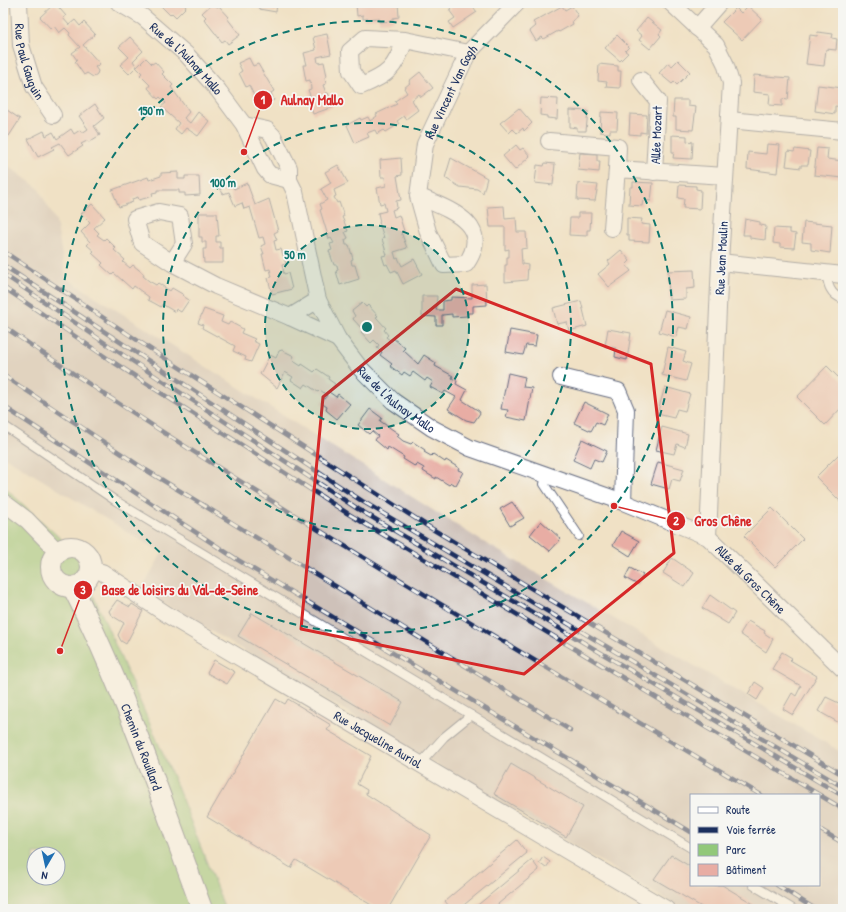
<svg xmlns="http://www.w3.org/2000/svg" width="846" height="912" font-family="'Patrick Hand',sans-serif">
<style>
.industrial{fill:#cec1b9;fill-rule:evenodd}
.green{fill:#92c87a;stroke:#567c6c;fill-rule:evenodd}
.building{fill:#e8ada4}
.lines{fill:none;stroke-linecap:round;stroke-linejoin:round}
.service-casing{stroke:#666d82;stroke-width:10}
.minor-casing{stroke:#666d82;stroke-width:18}
.tertiary-casing{stroke:#666d82;stroke-width:22}
.service{stroke:#fff;stroke-width:8}
.minor{stroke:#fff;stroke-width:16}
.tertiary{stroke:#fff;stroke-width:20}
.rail-casing{stroke:#1b2f5e;stroke-width:4.5}
.rail{stroke:#f6f6f2;stroke-width:3;stroke-dasharray:9;stroke-linecap:butt}
.marked{fill:none;stroke:#d62828;stroke-width:3;stroke-linejoin:round}
.ring{fill:none;stroke:#0f766e;stroke-width:2;stroke-dasharray:7 5}
.labels{text-anchor:middle;dominant-baseline:central;stroke-width:3.5;stroke-linejoin:round;paint-order:stroke}
.street-label{font-size:13px;fill:#1b2f5e;stroke:#f6f6f2}
.centre{fill:#0f766e;stroke:#f6f6f2;stroke-width:2}
.ring-label{font-size:12px;text-anchor:middle;font-weight:bold;fill:#0f766e;stroke:#f6f6f2;stroke-width:3.5;stroke-linejoin:round;paint-order:stroke}
.leader{fill:none;stroke:#d62828;stroke-width:1.5}
.callout-dot{fill:#d62828;stroke:#f6f6f2;stroke-width:1.5}
.mark-label{font-size:12px;text-anchor:middle;font-weight:bold;fill:#fff}
.callout-label{font-size:14px;text-anchor:middle;font-weight:bold;fill:#d62828;stroke:#f6f6f2;stroke-width:3.5;stroke-linejoin:round;paint-order:stroke}
</style>
<rect width="100%" height="100%" fill="#f6f6f2"/>
<filter id="ink" filterUnits="userSpaceOnUse"><feTurbulence type="fractalNoise" baseFrequency=".025" numOctaves="2"/><feDisplacementMap in="SourceGraphic" scale="8" xChannelSelector="R" yChannelSelector="G"/><feConvolveMatrix kernelMatrix="1 2 1 2 8 2 1 2 1" color-interpolation-filters="sRGB"/></filter>
<filter id="wash" filterUnits="userSpaceOnUse"><feTurbulence type="fractalNoise" baseFrequency=".012" numOctaves="4" result="noise"/><feDisplacementMap in="SourceGraphic" scale="16" xChannelSelector="R" yChannelSelector="G"/><feGaussianBlur stdDeviation="0.9" result="paint"/><feColorMatrix in="noise" values="0 0 0 0 0 0 0 0 0 0 0 0 0 0 0 0 0 1.4 0 .05"/><feComposite in="paint" operator="in"/></filter>
<g filter="url(#wash)">
<rect width="100%" height="100%" fill="#f0e1c5"/>
<!-- industrial -->
<path class="industrial" d="M3,162L38,188L56,221L66,278L480,540L843,753V909H682L141,590L162,553L3,456ZM691,795H819V885H691Z"/>
<!-- green -->
<path class="green" d="M3,486L74,551L174,779L225,909H3ZM34,854H58V878H34Z"/>
<g id="blocks">
<!-- building -->
<g class="building">
<path d="M55,3L66,16L63,18L69,25L75,20L80,26L84,22L95,34L83,45L100,64L95,67L98,71L97,74L93,77L87,73L84,75L75,62L77,60L72,53L80,47L69,35L70,33L65,28L59,33L54,26L51,29L40,17Z"/>
<path d="M161,3H183L186,7L176,17L172,13L170,15L160,5Z"/>
<path d="M213,3L217,7L219,6L229,17L227,18L240,35L228,44L225,40L222,42L204,19L206,17L202,13Z"/>
<path d="M260,3H277L276,12L259,9Z"/>
<path d="M293,3H307L298,10Z"/>
<path d="M356,3H398L399,17L393,18V21L379,22V18L363,19V15L357,16Z"/>
<path d="M447,3H470L477,12L453,28L449,22L455,18L449,10L451,9Z"/>
<path d="M562,6L565,10L572,6L578,16L572,21L573,24L559,32L558,31L544,39L542,37L536,41L530,31L536,26L533,22Z"/>
<path d="M748,6L762,19L742,40L722,22L736,8L741,13Z"/>
<path d="M647,18L662,30L659,34L661,36L650,49L639,40L642,36L636,31Z"/>
<path d="M818,32L833,34L832,38L837,39L836,50L826,49L824,66L806,64L810,35L817,36Z"/>
<path d="M327,34L331,54L317,57L318,63L324,62L327,76L325,77L326,84L323,85L326,93H328L333,107L313,114L308,99L311,98L308,90L311,89L310,80L306,81L303,65H307L304,53L316,50L313,37Z"/>
<path d="M617,35L629,47L625,51L628,53L620,61L605,48Z"/>
<path d="M130,37L143,51L133,61L137,67L146,58L152,64L155,62L164,72L162,74L173,85L171,87L189,112L184,118L190,123L198,112L209,121L198,136L186,128L181,134L175,129L179,123L161,107L166,103L160,97L158,99L148,88L150,85L140,75L142,73L136,67L129,74L120,65L129,57L119,47Z"/>
<path d="M249,58L253,66L258,64L274,91L271,93L274,100L263,105L260,98L256,100L249,85L246,87L239,73L242,71L238,63Z"/>
<path d="M678,60L690,72L677,85L674,82L672,84L659,73L668,63L672,66Z"/>
<path d="M599,64L618,66V71H621L620,88L606,87L607,82L598,81Z"/>
<path d="M420,72L433,88L421,97L419,94L412,100L418,110L406,119L404,116L397,121L399,124L386,132L384,130L377,134L375,130L367,133L369,137L355,143L347,125L360,118L361,120L368,117L370,121L377,116L376,114L397,104L395,101L407,93L404,88L410,83L409,81Z"/>
<path d="M754,75L790,78L788,100L782,99V106L769,105L770,94L753,92Z"/>
<path d="M818,85L843,88V107L835,106V114L815,111Z"/>
<path d="M541,98L558,99L557,119L547,118V116L540,115Z"/>
<path d="M674,100H688V106L696,107L693,130L676,129V117H673Z"/>
<path d="M95,104L104,118L94,126L100,135L89,142L87,141L81,144L83,146L69,155L60,143L52,147L54,149L38,157L28,139L44,131L46,136L53,132L57,139L71,129L74,134L80,130L82,133L88,129L79,116Z"/>
<path d="M519,108L532,123L524,131L523,128L517,133L513,129L509,133L500,123Z"/>
<path d="M7,110L20,119L9,136L3,132V112L5,114Z"/>
<path d="M570,110L588,111L586,131H577V128L570,127Z"/>
<path d="M601,112L618,113L617,130H610V133L600,132Z"/>
<path d="M630,114L647,115L646,133L640,132V135L629,134Z"/>
<path d="M672,135L687,136V141L693,142L692,159L673,158L674,152H672Z"/>
<path d="M767,144L780,145L777,173L747,169L748,152L766,154Z"/>
<path d="M516,145L520,150L523,148L530,156L515,170L503,156Z"/>
<path d="M817,148L828,149L827,159L843,161V178L814,175Z"/>
<path d="M795,149L810,151L808,165H801V168L786,166L788,151L794,152Z"/>
<path d="M580,153L597,154V161H600L599,172L578,170Z"/>
<path d="M401,158L402,175L397,176L401,200L396,201L397,208L392,210L394,217L399,215L404,231L401,232L407,248L394,252L396,259L398,258L402,266L414,259L422,274L403,284L396,270L391,272L387,264L385,265L382,256L387,255L382,239L384,238L379,222H380L378,213L386,211L384,203L380,204L377,188L386,186L385,177H381L380,160Z"/>
<path d="M451,158L487,178L483,193L477,189L460,187L445,178Z"/>
<path d="M545,163L555,164L553,185L535,183L537,165L544,166Z"/>
<path d="M338,165L348,183L334,190L336,196L334,197L337,203L339,202L344,216L342,217L348,231L345,232L348,238L345,240L346,245H349L353,259L351,260L352,265H355L359,279L340,285L336,271L338,270L337,265H334L329,251L332,250L330,244L334,243L331,238L329,239L320,210L322,209L320,204L327,200L321,189L331,183L325,172Z"/>
<path d="M178,172V179H185V176H199L200,195L185,196V193H179V190H157V192L152,193L153,196L139,200L138,197L132,199L133,202L119,207L112,190L148,177L149,180L161,176V173Z"/>
<path d="M633,182L653,183L651,201L643,200L642,206L629,205L630,187H633Z"/>
<path d="M231,183L234,189L247,183L255,205L269,199L278,231L274,233L277,240L274,241L276,250L281,249L286,264L282,265L284,274L288,273L292,289L272,294L268,278L272,277L270,269L266,270L262,254H264L261,246L265,244L263,237L259,238L250,207L244,209L242,203L235,206L229,192L223,194L220,188Z"/>
<path d="M578,183L598,185L595,201L577,200Z"/>
<path d="M679,185L696,186V189L701,190L700,209L683,208L684,199L678,198Z"/>
<path d="M92,204L105,218L94,228L99,233L97,235L104,240L106,238L116,248L114,250L125,260L123,262L130,268L133,265L144,274L143,276L149,281L156,285L158,283L170,291L172,288L184,295L183,296L189,300L181,312L176,309L175,312L162,304L161,307L154,303L148,300L149,297L134,286L132,289L114,273L112,275L101,265L103,263L92,253L94,251L87,245L90,242L81,232L90,223L81,214Z"/>
<path d="M504,206L505,219L516,218L517,232H526L527,248L521,249L522,264L528,265L527,280L505,282V265H507V257H509V249L505,250V227H490L488,207Z"/>
<path d="M199,213H217L219,236H216V242H220V248H223V263H204L203,249H206V242H202V237H199Z"/>
<path d="M578,213H591L590,230H587V236L569,235L570,218H578Z"/>
<path d="M627,218L642,219L641,224L650,225L649,242L629,241V235H627Z"/>
<path d="M745,219L760,222V225L766,226L765,240L750,238V235H743Z"/>
<path d="M804,222L832,225L830,253L811,250V243L802,242Z"/>
<path d="M774,228L790,229V233L796,234L794,248L780,247V244L773,243Z"/>
<path d="M621,250L630,261L626,265L631,271L609,287L598,274L610,264L608,261Z"/>
<path d="M694,270L695,288L686,289V299L669,300L668,271Z"/>
<path d="M486,284L487,305L473,306V313H467V316L452,317V314L442,315V325H436V317L422,316V296H437L436,310H443V301L451,300V297L472,298V285Z"/>
<path d="M581,301L587,326L569,331L567,322L557,324L553,308Z"/>
<path d="M362,303L366,307L368,305L378,316L376,317L386,328L384,330L388,335L386,337L391,341L393,338L405,348L403,350L418,364L424,355L436,363L435,366L453,376L452,378L457,381L456,384L467,390L462,400L479,411L480,413L474,422L466,420L448,409L456,397L445,391L443,394L430,387L433,382L427,378L425,381L413,372L410,376L404,372L402,375L390,366L392,364L380,355L382,352L377,348L379,345L374,340L371,343L361,332L363,330L353,319L355,316L352,311Z"/>
<path d="M204,309L223,316L221,322L228,325L230,322L243,329L241,333L255,339L253,341L259,344L251,362L245,360L246,357L233,351L235,346L202,328L203,325L198,323Z"/>
<path d="M665,310L691,317L688,329L679,327L676,337L659,332Z"/>
<path d="M608,329L631,333L627,360L615,357L616,348L605,346Z"/>
<path d="M510,330L537,335L535,346L526,345L523,355L506,352Z"/>
<path d="M668,347L686,352L683,361L691,364L686,381L662,375Z"/>
<path d="M282,350L294,356L292,360L301,366L302,364L314,372L317,369L329,377L328,379L335,384L329,392L336,397L338,394L350,404L337,419L326,410L327,407L321,403L327,395L320,390L318,392L306,384L303,388L291,380L293,377L285,372L277,388L260,374L270,355L276,358L279,351Z"/>
<path d="M827,366L843,382V406L825,425L797,397Z"/>
<path d="M508,373L525,377L523,387L532,388L526,421L506,417L508,410L501,409Z"/>
<path d="M665,387L690,394L685,411L677,409L674,418L657,414Z"/>
<path d="M584,402L608,414L603,425L596,422L591,431L574,423Z"/>
<path d="M370,409L382,418L380,421L399,434L397,436L403,441L411,444L413,442L425,450L424,452L431,456L433,454L445,462L446,460L459,468L458,470L463,472L456,485L451,483L449,485L436,477V479L423,471L424,468L417,464L416,467L403,459L404,457L388,447L387,450L375,440L378,436L372,431L369,434L358,425Z"/>
<path d="M662,427L688,434L685,447L677,444L674,454L656,450Z"/>
<path d="M582,439L607,451L602,462L594,459L590,468L573,460Z"/>
<path d="M843,450V504L816,477Z"/>
<path d="M658,462L684,469L680,481L672,479L669,489L651,484Z"/>
<path d="M512,502L524,518L510,526L500,509Z"/>
<path d="M772,508L803,539L775,567L744,536Z"/>
<path d="M541,521L561,539L550,551L530,535Z"/>
<path d="M621,531L639,541L630,556L613,545Z"/>
<path d="M672,558L694,573L685,587L663,573Z"/>
<path d="M630,568L643,575L638,585L625,578Z"/>
<path d="M710,595L735,613L728,624L702,608Z"/>
<path d="M117,600L130,607L132,604L143,611L126,644L121,641L118,635L124,623L111,615L109,611Z"/>
<path d="M252,613L403,702L390,726L238,636Z"/>
<path d="M748,621L765,631L764,633L773,639L766,652L740,634Z"/>
<path d="M782,652L792,658L790,660L817,676L793,715L783,709L792,693L796,696L801,686L772,669Z"/>
<path d="M214,660L235,672L227,684L207,673Z"/>
<path d="M755,682L764,688L757,700L748,694Z"/>
<path d="M826,697L843,705V725L818,711Z"/>
<path d="M276,699L285,704L288,699L331,725L327,730L371,756L357,784L367,790L366,794L431,835L388,909H378L296,860L291,868L207,817Z"/>
<path d="M511,764L583,807L566,837L494,794Z"/>
<path d="M517,840L527,853L459,909H451L445,901Z"/>
<path d="M671,855L691,867V885H722L762,909H705L654,879Z"/>
<path d="M543,857L550,862L546,868L539,863Z"/>
<path d="M532,860L539,870L492,909H473Z"/>
</g>
</g>
</g>
<g filter="url(#ink)">
<use href="#blocks" fill-opacity="0" stroke="#666d82" stroke-width="1"/>
<g class="lines">
<defs>
<g id="service">
<path d="M826,273C828,285 830,295 843,299"/>
<path d="M3,425L116,501L471,715L444,737L420,764"/>
<path d="M547,475L544,484L579,536"/>
<path d="M471,715L691,848"/>
<path d="M753,885L793,909"/>
</g>
<g id="minor">
<path id="s1" d="M19,3L21,45L34,87L53,115"/>
<path id="s2" d="M119,3L143,17L187,55L218,90L244,125L265,169L270,175L289,180"/>
<path d="M671,3L716,45L725,63L731,83L720,262L708,537"/>
<path d="M697,28L719,3"/>
<path d="M405,40C395,69 388,75 361,86L351,71L350,51L365,38L405,40L468,53"/>
<path d="M641,80L658,101L654,172"/>
<path d="M729,120L843,131"/>
<path id="s3" d="M244,125L267,130L273,136L289,168V180L295,192L318,300L338,339L360,368L393,401L432,428L470,448L623,502L708,537L843,669"/>
<path d="M549,141L618,147L617,169"/>
<path id="s4" d="M418,196C447,209 494,223 466,264L444,265L428,232L418,196L425,144L468,53L517,3"/>
<path d="M612,228L617,169L725,176"/>
<path d="M720,262L843,275"/>
<path d="M172,263L184,244L180,216L159,212L135,219L142,243L172,263L216,286L290,317L318,300"/>
<path d="M290,317L338,339"/>
<path d="M561,377L618,391L626,410L623,502"/>
<path d="M3,502L27,520L58,552"/>
<path id="s5" d="M91,570L102,572L171,617L666,909"/>
</g>
<g id="tertiary">
<circle cx="71" cy="567" r="20"/>
<path id="s6" d="M73,588C125,691 162,801 202,909"/>
</g>
</defs>
<!-- service casing -->
<use href="#service" class="service-casing"/>
<!-- minor casing -->
<use href="#minor" class="minor-casing"/>
<!-- tertiary casing -->
<use href="#tertiary" class="tertiary-casing"/>
<!-- service -->
<use href="#service" class="service"/>
<!-- minor -->
<use href="#minor" class="minor"/>
<!-- tertiary -->
<use href="#tertiary" class="tertiary"/>
<defs>
<g id="rail">
<path d="M3,251L152,350L429,527L843,775"/>
<path d="M3,265L362,501L843,787"/>
<path d="M3,274L114,349L358,509L843,796"/>
<path d="M3,287L110,360L347,513L843,809"/>
<path d="M3,326C248,494 506,643 761,795"/>
<path d="M3,375L146,470L570,730"/>
<path d="M3,406L238,560L691,832"/>
<path d="M819,829L843,843"/>
<path d="M777,885L815,909"/>
</g>
</defs>
<!-- rail casing -->
<use href="#rail" class="rail-casing"/>
<!-- rail -->
<use href="#rail" class="rail"/>
</g>
</g>
<!-- marked area -->
<path d="M0 0H846V912H0ZM456,289L651,364L674,553L524,674L301,629L323,397Z" fill="#f0e1c5" fill-opacity=".55" fill-rule="evenodd"/>
<path class="marked" d="M456,289L651,364L674,553L524,674L301,629L323,397Z"/>
<!-- distance rings -->
<circle cx="367" cy="327" r="102" fill="#0f766e" fill-opacity=".12"/>
<g class="ring">
<circle cx="367" cy="327" r="102"/>
<circle cx="367" cy="327" r="204"/>
<circle cx="367" cy="327" r="306"/>
</g>
<g class="labels">
<!-- street labels -->
<g class="street-label">
<text stroke="none"><textPath href="#s2" startOffset="88">Rue de l'Aulnay Mallo</textPath></text>
<text stroke="none"><textPath href="#s1" startOffset="60">Rue Paul Gauguin</textPath></text>
<text stroke="none"><textPath href="#s4" startOffset="308">Rue Vincent Van Gogh</textPath></text>
<text transform="translate(656 135) rotate(-88)">Allée Mozart</text>
<text transform="translate(721 258) rotate(-87)">Rue Jean Moulin</text>
<text stroke="none"><textPath href="#s3" startOffset="332">Rue de l'Aulnay Mallo</textPath></text>
<text stroke="none"><textPath href="#s3" startOffset="735">Allée du Gros Chêne</textPath></text>
<text stroke="none"><textPath href="#s5" startOffset="334">Rue Jacqueline Auriol</textPath></text>
<text stroke="none"><textPath href="#s6" startOffset="173">Chemin du Rouillard</textPath></text>
</g>
</g>
<circle cx="367" cy="327" r="6" class="centre"/>
<g class="ring-label">
<text x="151" y="115">150 m</text>
<text x="223" y="187">100 m</text>
<text x="295" y="259">50 m</text>
</g>
<!-- callouts -->
<path class="leader" d="M244 152L263 100M614 506L676 521M60 651L83 590"/>
<g class="callout-dot">
<circle cx="244" cy="152" r="4"/>
<circle cx="614" cy="506" r="4"/>
<circle cx="60" cy="651" r="4"/>
<circle cx="263" cy="100" r="10"/>
<circle cx="676" cy="521" r="10"/>
<circle cx="83" cy="590" r="10"/>
</g>
<g class="mark-label">
<text x="263" y="104">1</text>
<text x="676" y="525">2</text>
<text x="83" y="594">3</text>
</g>
<g class="callout-label">
<text x="312" y="105">Aulnay Mallo</text>
<text x="723" y="526">Gros Chêne</text>
<text x="180" y="595">Base de loisirs du Val-de-Seine</text>
</g>
<!-- margin -->
<rect width="846" height="912" fill="none" stroke="#f6f6f2" stroke-width="16"/>
<!-- legend -->
<rect x="690" y="794" width="130" height="92" fill="#f6f6f2" stroke="#9ea6b7"/>
<rect x="698" y="807" width="20" height="6" fill="#ffffff" stroke="#9ea6b7"/>
<text x="726" y="814" font-size="12" fill="#1b2f5e">Route</text>
<rect x="698" y="827" width="20" height="6" fill="#1b2f5e" stroke="#9ea6b7"/>
<text x="726" y="834" font-size="12" fill="#1b2f5e">Voie ferrée</text>
<rect x="698" y="844" width="20" height="12" fill="#92c87a" stroke="#9ea6b7"/>
<text x="726" y="854" font-size="12" fill="#1b2f5e">Parc</text>
<rect x="698" y="864" width="20" height="12" fill="#e8ada4" stroke="#9ea6b7"/>
<text x="726" y="874" font-size="12" fill="#1b2f5e">Bâtiment</text>
<!-- north arrow -->
<g transform="translate(46 866) rotate(189)"><circle r="19" fill="#f6f6f2" stroke="#9ea6b7"/>
<path d="M0-3L7 15L0 10L-7 15Z" fill="#1f6fb2"/>
<text y="-6" font-size="11" font-weight="bold" text-anchor="middle" fill="#1b2f5e">N</text>
</g>
</svg>
